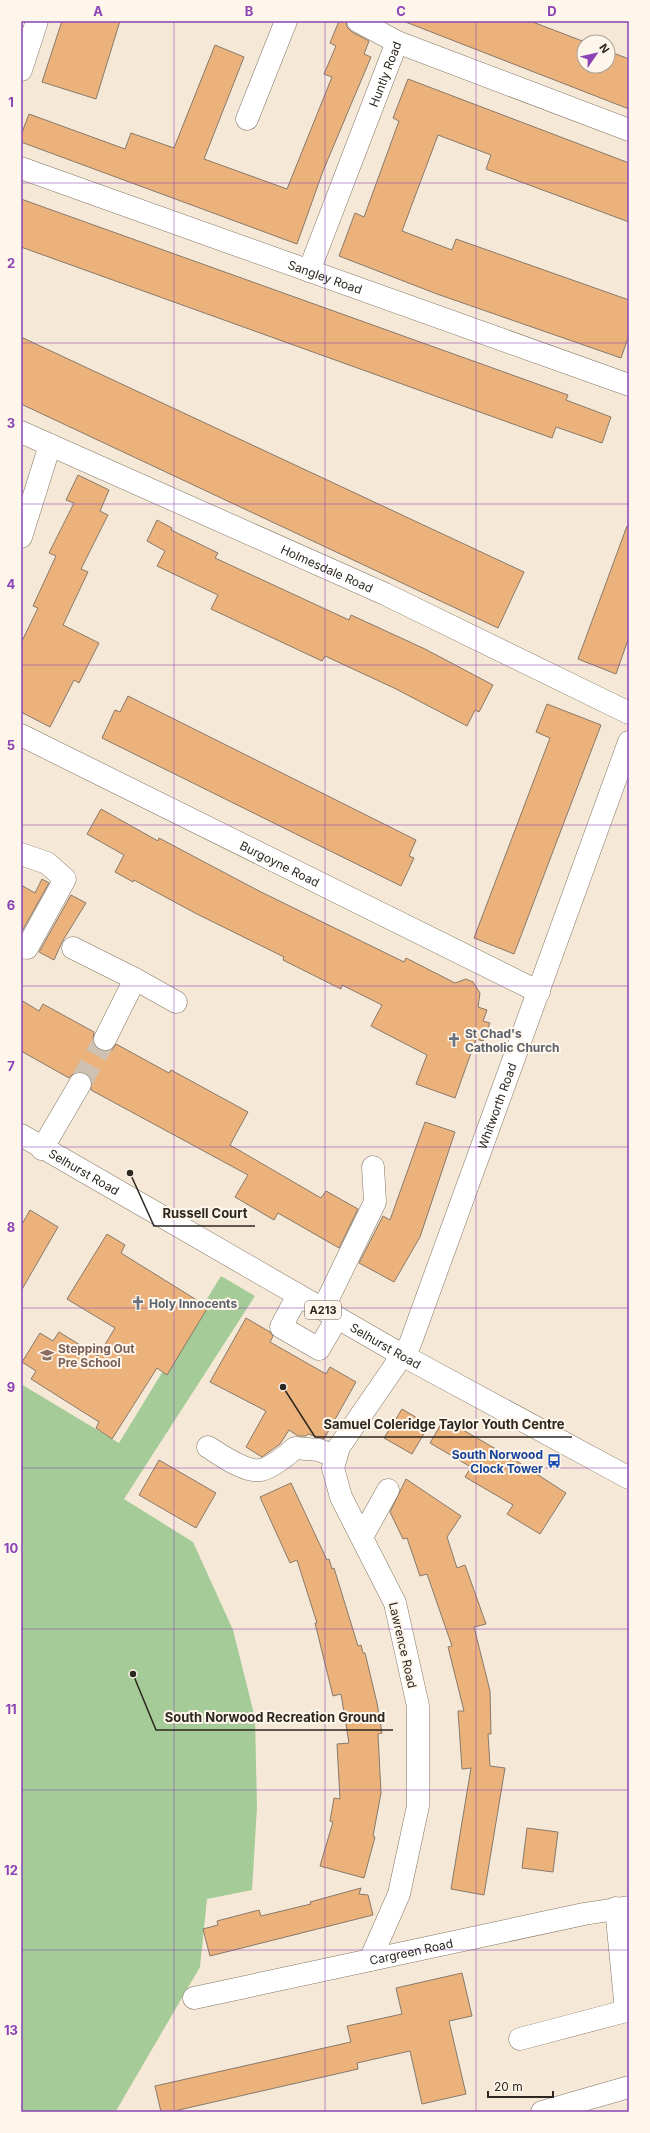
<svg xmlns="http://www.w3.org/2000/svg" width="650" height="2133" font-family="Inter,sans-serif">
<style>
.green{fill:#a5cc98}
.building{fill:#ebb37b;stroke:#88796b}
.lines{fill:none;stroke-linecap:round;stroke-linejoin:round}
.minor-tunnel{stroke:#cec1b2;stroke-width:22;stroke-dasharray:22 11;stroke-linecap:butt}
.minor-casing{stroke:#827665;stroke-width:23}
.major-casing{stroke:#827665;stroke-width:23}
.minor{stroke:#fff;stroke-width:22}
.major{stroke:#fff;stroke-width:22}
.grid{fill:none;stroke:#8b43b5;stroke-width:1;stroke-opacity:0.55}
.labels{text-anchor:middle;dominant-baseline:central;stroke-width:4;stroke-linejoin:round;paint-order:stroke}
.shield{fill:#fff6eb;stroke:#6b655d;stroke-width:1}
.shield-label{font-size:11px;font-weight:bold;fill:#2c2720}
.street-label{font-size:12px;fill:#2c2720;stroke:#fff6eb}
.worship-label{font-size:12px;font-weight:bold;fill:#5b616d;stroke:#fff6eb;text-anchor:start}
.education-label{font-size:12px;font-weight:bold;fill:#785e54;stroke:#fff6eb;text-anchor:start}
.transit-label{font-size:12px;font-weight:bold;fill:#164399;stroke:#fff6eb;text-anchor:end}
.leader{fill:none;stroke:#2c2720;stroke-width:1.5}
.callout-dot{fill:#2c2720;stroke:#fff6eb;stroke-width:1.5}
.callout-label{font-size:13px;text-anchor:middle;font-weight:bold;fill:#2c2720;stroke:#fff6eb;stroke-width:4;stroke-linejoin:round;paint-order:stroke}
.neatline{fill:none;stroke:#8b43b5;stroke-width:1.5}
.grid-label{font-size:13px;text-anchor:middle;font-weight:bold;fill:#8b43b5}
</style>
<rect width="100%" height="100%" fill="#f6e8d6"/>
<!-- green -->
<path class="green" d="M221,1276L255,1296L124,1499L193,1542L233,1630L255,1718L257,1807L252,1890L207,1899L200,1967L116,2111L21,2112V1384L119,1443Z"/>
<!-- building -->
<g class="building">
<path d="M62,21H120L96,99L42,82Z"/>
<path d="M339,21H346L347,27L352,32L369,41L364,54L371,57L323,171L297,244L21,142V135L29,114L125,149L131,133L174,148L215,45L244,57L204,159L287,189L332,77L324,74L336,46L330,43Z"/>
<path d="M403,21H530L585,42L584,66H608V51L629,59V109Z"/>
<path d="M408,79L629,163V222L486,169L491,155L438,135L402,231L452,250L456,239L629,300V335L621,358L437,294L339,256L355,213L364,217L399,121L393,118Z"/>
<path d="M21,199L568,395L566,400L611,417L602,443L556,427L552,438L21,247Z"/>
<path d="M21,337L524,572L498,628L21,404Z"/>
<path d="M78,475L109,490L100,511L108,515L81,569L88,572L63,625L99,643L79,683L74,680L50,727L21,712V643L38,608L33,606L56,556L49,553L74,503L66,500Z"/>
<path d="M157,520L172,528L171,530L218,553L215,558L349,620L351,615L425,649L493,685L479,712L475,710L467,726L394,688L325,656L322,661L211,609L218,595L157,566L165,551L147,541Z"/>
<path d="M627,526H629V637L616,674L578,659Z"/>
<path d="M128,696L416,840L409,856L414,858L401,886L102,738L115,710L120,712Z"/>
<path d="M547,704L601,725L514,954L474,938L550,738L536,732Z"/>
<path d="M101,809L158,841L159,838L259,891L404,962L406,958L455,983L466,979L473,982L480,993L478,1007L487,1010L483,1021L490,1023L483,1041L476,1039L455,1098L416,1084L427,1055L371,1026L382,1005L342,985L341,989L283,960L284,957L195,913L134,880L133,882L115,872L124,855L87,834Z"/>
<path d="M42,879L49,883L21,933V885L35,893Z"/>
<path d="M71,895L86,903L62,942L54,960L39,952Z"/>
<path d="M21,1000L39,1011L43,1004L94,1032L93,1040L95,1046L100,1050H112L116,1044L169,1073L171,1070L248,1112L230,1145L321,1198L326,1191L358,1209L339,1248L278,1213L274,1220L235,1197L248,1175L91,1090V1078L87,1073L80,1072L74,1073L69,1078L21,1051Z"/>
<path d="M425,1122L455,1132L420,1237L394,1282L359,1263L383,1216L390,1220Z"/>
<path d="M30,1210L58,1227L21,1291V1226Z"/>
<path d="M107,1234L125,1245L121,1253L208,1307L167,1375L157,1368L112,1439L96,1428L99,1422L31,1379L36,1371L22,1362L40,1333L53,1341L59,1332L98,1356L115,1328L67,1299Z"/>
<path d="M246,1318L270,1332L273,1336L270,1342L326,1374L330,1367L356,1382L324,1439L308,1434L306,1436H298L289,1430L280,1444L262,1457L246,1447L266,1411L210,1382Z"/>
<path d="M402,1409L429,1425L412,1454L384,1438Z"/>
<path d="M444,1419L515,1460L566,1493L540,1534L507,1514L513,1505L465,1477L471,1467L430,1443Z"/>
<path d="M159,1460L216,1493L196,1528L139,1495Z"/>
<path d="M406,1479L461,1516L447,1537L457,1568L465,1565L486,1624L474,1627L490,1691L491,1734H488L490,1766L505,1768L484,1895L451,1889L471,1768L462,1769L458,1711H464L448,1647L452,1646L427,1574L420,1576L407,1538L403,1539L390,1512Z"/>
<path d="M291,1483L327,1560L329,1559L332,1569L334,1568L358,1646L361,1645L363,1653H365L377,1703L382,1733L378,1734L381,1793L373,1836L375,1837L364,1878L320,1866L333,1822L330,1821L334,1798L340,1799L337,1744L349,1743L341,1694L333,1696L315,1623H317L297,1560L290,1563L260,1497Z"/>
<path d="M527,1828L558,1832L553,1872L522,1868Z"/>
<path d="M361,1888L359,1894L368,1895L373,1915L210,1956L203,1929L218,1925L217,1921L259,1910L261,1916L311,1904L310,1902Z"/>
<path d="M462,1973L472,2016L449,2021L466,2094L422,2104L410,2051L357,2063L358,2069L170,2112H161L155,2086L351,2042L347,2026L402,2014L396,1988Z"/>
</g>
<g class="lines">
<!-- minor-tunnel -->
<path class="minor-tunnel" d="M80,1084L105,1039"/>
<defs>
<g id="minor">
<path d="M358,21L397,42"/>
<path d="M21,70L37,21"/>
<path d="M247,119L286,21"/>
<path id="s1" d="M21,168L629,385"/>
<path id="s2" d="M309,271L397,42L629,130"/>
<path id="s3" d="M21,432L385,594L629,713"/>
<path d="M21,537L50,445"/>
<path id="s4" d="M21,735L539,992"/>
<path d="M21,854L47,863L65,879L27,948"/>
<path d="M73,948L135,979L105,1039"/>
<path d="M135,979L176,1002"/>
<path d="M42,1149L80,1084"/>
<path d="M298,1295L281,1327L319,1349L337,1318"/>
<path d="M323,1309L375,1202L373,1167"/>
<path d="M208,1447C221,1455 245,1473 261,1470C273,1467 286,1456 295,1448L319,1450L336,1457"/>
<path d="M362,1537L388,1490"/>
<path id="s5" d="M370,1960L399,1894L418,1806V1706L395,1603L341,1497L333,1468L339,1447L410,1344L629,742"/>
<path id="s6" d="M194,1998L584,1914L629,1907"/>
<path d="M520,2039L626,2011L616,1908"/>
<path d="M542,2112L629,2087"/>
</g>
<g id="major">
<path id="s7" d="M21,1135L402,1355L629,1478"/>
</g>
</defs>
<!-- minor casing -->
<use href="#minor" class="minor-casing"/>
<!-- major casing -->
<use href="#major" class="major-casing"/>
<!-- minor -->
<use href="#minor" class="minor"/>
<!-- major -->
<use href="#major" class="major"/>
</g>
<!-- grid -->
<path class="grid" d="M174,21V2112M325,21V2112M476,21V2112M21,183H629M21,343H629M21,504H629M21,665H629M21,825H629M21,986H629M21,1147H629M21,1308H629M21,1468H629M21,1629H629M21,1790H629M21,1950H629"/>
<!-- icons -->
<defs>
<symbol id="church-bare" viewBox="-9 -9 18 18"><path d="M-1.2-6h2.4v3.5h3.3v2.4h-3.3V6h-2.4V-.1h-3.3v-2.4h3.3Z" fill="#6b7280" stroke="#fff6eb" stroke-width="2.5" paint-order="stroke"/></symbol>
<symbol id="school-bare" viewBox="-9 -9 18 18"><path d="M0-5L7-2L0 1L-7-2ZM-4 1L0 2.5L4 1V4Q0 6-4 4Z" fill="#8d6e63" stroke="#fff6eb" stroke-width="2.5" paint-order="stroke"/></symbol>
<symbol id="bus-bare" viewBox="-9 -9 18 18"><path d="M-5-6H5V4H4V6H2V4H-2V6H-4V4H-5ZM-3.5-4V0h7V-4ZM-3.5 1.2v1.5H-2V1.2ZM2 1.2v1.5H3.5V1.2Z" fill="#1a4fb4" stroke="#fff6eb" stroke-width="2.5" paint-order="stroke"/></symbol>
</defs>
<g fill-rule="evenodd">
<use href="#church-bare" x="444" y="1030" width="20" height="20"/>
<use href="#church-bare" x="128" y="1293" width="20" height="20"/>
<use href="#school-bare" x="37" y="1345" width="20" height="20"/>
<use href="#bus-bare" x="544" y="1451" width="20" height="20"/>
</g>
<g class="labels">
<!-- shield labels -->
<rect class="shield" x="305" y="1301" width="36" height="18" rx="3"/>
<g class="shield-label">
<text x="323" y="1310">A213</text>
</g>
<!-- street labels -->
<g class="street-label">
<text stroke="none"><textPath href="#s2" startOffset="211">Huntly Road</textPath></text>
<text stroke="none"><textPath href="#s1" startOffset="323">Sangley Road</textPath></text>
<text stroke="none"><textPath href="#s3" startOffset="335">Holmesdale Road</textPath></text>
<text stroke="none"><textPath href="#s4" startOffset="289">Burgoyne Road</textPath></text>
<text stroke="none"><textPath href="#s5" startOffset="917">Whitworth Road</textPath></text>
<text stroke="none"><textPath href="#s7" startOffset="73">Selhurst Road</textPath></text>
<text stroke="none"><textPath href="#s7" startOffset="421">Selhurst Road</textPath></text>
<text transform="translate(403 1645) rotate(77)">Lawrence Road</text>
<text stroke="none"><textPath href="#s6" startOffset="222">Cargreen Road</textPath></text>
</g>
<!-- worship labels -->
<g class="worship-label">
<text x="465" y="1033">St Chad's<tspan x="465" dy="14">Catholic Church</tspan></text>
<text x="149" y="1303">Holy Innocents</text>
</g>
<!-- education labels -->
<g class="education-label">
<text x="58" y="1348">Stepping Out<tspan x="58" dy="14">Pre School</tspan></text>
</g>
<!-- transit labels -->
<g class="transit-label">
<text x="543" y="1454">South Norwood<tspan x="543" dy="14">Clock Tower</tspan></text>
</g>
</g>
<!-- callouts -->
<path class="leader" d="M130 1173L154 1226H255M283 1387L315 1437H572M133 1674L156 1730H393"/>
<g class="callout-dot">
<circle cx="130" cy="1173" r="4"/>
<circle cx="283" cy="1387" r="4"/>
<circle cx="133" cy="1674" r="4"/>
</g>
<g class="callout-label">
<text x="205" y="1218">Russell Court</text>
<text x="444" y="1429">Samuel Coleridge Taylor Youth Centre</text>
<text x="275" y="1722">South Norwood Recreation Ground</text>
</g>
<!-- border -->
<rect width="650" height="2133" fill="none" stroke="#fff6eb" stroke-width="44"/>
<!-- north arrow -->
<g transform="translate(596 54) rotate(56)"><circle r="19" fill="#fff6eb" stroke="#aba39a"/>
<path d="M0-3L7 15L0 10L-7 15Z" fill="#8b43b5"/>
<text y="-6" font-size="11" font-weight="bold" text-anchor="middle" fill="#2c2720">N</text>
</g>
<!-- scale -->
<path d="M488 2091v6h65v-6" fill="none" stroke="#2c2720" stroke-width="2"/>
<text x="494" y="2091" font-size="12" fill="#2c2720" stroke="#fff6eb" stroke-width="3" paint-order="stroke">20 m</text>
<rect x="22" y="22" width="606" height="2089" class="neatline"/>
<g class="grid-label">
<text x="98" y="16">A</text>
<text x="249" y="16">B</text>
<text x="401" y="16">C</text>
<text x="552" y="16">D</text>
<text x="11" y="107">1</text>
<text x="11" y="268">2</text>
<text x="11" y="428">3</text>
<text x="11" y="589">4</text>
<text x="11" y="750">5</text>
<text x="11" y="910">6</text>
<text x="11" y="1071">7</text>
<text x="11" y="1232">8</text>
<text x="11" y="1392">9</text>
<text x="11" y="1553">10</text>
<text x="11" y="1714">11</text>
<text x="11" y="1875">12</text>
<text x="11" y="2035">13</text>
</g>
</svg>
